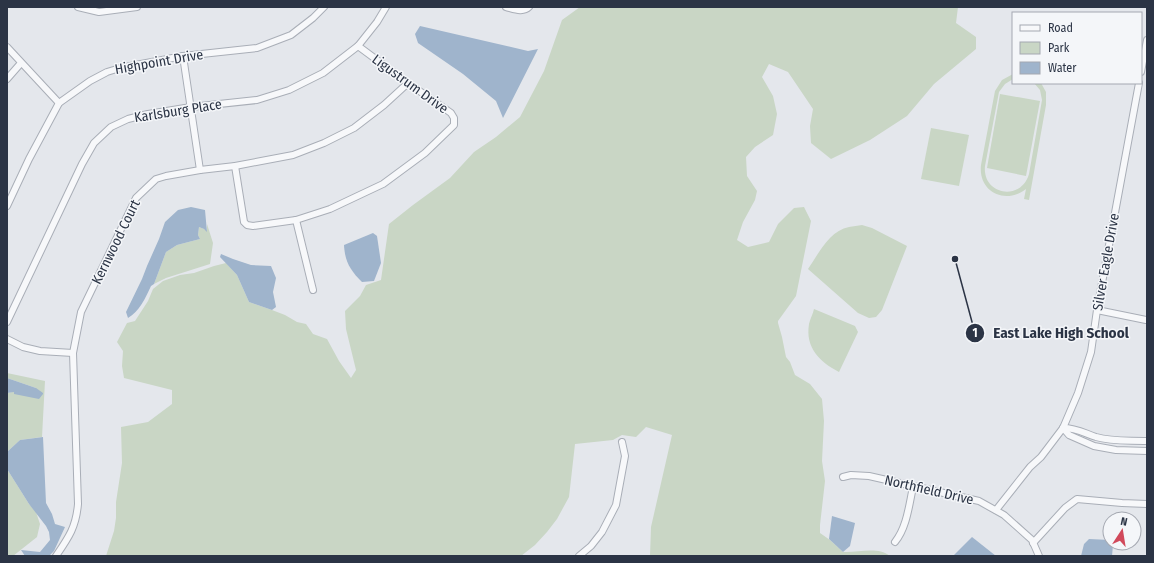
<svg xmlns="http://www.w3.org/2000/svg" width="1154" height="563" font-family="'Fira Sans Condensed',sans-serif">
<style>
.green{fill:#c9d6c5}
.water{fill:#9fb4cc}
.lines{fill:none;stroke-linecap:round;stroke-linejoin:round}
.minor-casing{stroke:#a9aeb7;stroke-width:8}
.minor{stroke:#f7f8fa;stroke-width:6}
.labels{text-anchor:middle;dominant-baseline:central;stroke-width:3;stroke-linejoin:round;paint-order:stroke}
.street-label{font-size:14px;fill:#2b3445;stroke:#f4f6f9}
.leader{fill:none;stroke:#2b3445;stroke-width:1.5}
.callout-dot{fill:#2b3445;stroke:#f4f6f9;stroke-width:1.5}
.mark-label{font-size:12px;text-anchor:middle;font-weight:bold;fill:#fff}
.callout-label{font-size:15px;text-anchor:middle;font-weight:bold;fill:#2b3445;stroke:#f4f6f9;stroke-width:3;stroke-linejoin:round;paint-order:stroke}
</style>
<rect width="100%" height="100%" fill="#e4e7ec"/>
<!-- green -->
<g class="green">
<path d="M580,7H958L956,23L976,37V49L934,84L907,116L870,140L831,159L811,143L810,126L813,109L788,72L769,64L762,77L773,96L777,114L773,135L755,147L746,157L747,176L757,191L755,200L743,222L737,240L748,247L769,242L778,224L794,208L804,207L811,221L796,296L778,321V323L782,337L786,357L790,362L795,375L810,384L822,399L824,421L822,461L825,481L820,525V533L830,540L843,552C858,553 877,546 890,556H650L651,527L672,435L646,427L636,437L622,435L613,440L575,444L569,497L557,519L547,532L535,545L521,556H106L114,531L116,518V502L122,463L121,427L148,422L172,404V390L124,378L122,366L123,351L117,342L127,323L135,321L148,301L153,289L163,281L180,275L194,273L214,266L226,263L237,275L249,302L272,310L285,315L297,322L306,324L313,334L327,339L339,361L351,378L356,370L346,329L345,311L360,296L366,285L381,280L389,224L413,205L450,178L474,152L496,137L520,117L544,71L562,20Z"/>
<path d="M1013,74V79L1005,84L999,92L985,166C982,195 1021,202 1029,174L1042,100L1040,90L1034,83H1041L1046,92V105L1029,200L1024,199L1026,189C1005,205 978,192 981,165L995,91L1002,80Z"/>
<path d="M1000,94L1040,101L1026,176L987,168Z"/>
<path d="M931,128L969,135L959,186L921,179Z"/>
<path d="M207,224L213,243L210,264L166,278L154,284L166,252L177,245L200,239L198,235L199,227L204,229L207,231Z"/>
<path d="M862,225L872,228L907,246L882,310L876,317L869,318L858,313L808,269C819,253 829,231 849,227C853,226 858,226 862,225Z"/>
<path d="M814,309L855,326L858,332L839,372C820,362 805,348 809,324C810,319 813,314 814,309Z"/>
<path d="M7,373L45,381L42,437L20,440L7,452V393L36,388L7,378Z"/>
<path d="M7,469L29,504L36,512L40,524L37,537L13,556H7Z"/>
</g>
<!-- water -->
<g class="water">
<path d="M420,26L528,51L538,49L503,118L496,101L463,74L418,43L415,34Z"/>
<path d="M191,207L205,210L207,232L204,229L199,227L198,235L200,239L177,245L166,252L154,284L151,286C146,297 139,312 128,318L126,312L142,279L147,266L159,239L165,222L178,210Z"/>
<path d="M373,233L377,236L381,263L374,281L362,282C350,270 345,262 344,245Z"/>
<path d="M221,254L233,259L251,265L271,266L276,278L273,292L276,307L272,310L249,302L237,275L220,257Z"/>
<path d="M7,378L36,388L43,393V394L39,399L14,394V392L7,393Z"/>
<path d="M43,437L46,503L52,514L55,524L65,527L54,551L49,556H25L21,550L40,552L50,540L49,532L46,526L29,504L7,469V452L20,440Z"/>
<path d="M832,516L855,523L850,546L843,552L829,539Z"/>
<path d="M972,537L996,556L954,555Z"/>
<path d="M1089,539L1110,540V543H1112L1113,545L1112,556H1081L1084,544Z"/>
</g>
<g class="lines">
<defs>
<g id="minor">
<path d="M78,7L99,12L137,7"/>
<path d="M506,7C514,9 523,13 529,7"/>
<path d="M7,47L59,103"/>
<path d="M183,56L200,170"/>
<path d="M1141,72L1147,40"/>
<path d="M7,79L21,63"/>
<path d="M235,166L244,222L247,225L253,226L296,220L330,209L366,192L383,184L425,153L454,125V118L451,113L408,83L358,46"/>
<path d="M7,206L29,159L59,103L90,81L107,72L120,68L183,56L257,48L291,35L313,18L324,7"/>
<path d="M296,220L313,290"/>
<path d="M1097,310L1146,320"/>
<path d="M7,322L82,164L94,143L111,127L128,119L148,114L191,107L257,100L289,90L323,73L358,46L377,22L386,7"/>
<path d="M7,339L23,347L40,351L73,353"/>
<path d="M1063,428L1069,435L1094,446L1116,450L1147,451"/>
<path d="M1063,428C1076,428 1084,433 1096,437C1113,442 1130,440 1147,441"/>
<path d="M843,477L851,475L869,476L979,501L1004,515L1032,540L1039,556"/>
<path d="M996,510L1030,467L1041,457L1063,428L1078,393L1091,352L1097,310L1139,83"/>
<path d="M895,542C907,527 909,505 913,487"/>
<path d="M1033,543L1065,508L1077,499L1122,503L1147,504"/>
<path d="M56,556C69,537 76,527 78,504L73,353L81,312L136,198L156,179L166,176L200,170L235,166L293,155L324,143L354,128L384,105L408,83"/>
<path d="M579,556L591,546L602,532L616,505L625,456L622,442"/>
</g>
</defs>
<!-- minor casing -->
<use href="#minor" class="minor-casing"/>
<!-- minor -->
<use href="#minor" class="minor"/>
</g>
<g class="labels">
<!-- street labels -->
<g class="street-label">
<text transform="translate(159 62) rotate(-10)">Highpoint Drive</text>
<text transform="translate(410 84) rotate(36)">Ligustrum Drive</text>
<text transform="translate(178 111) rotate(-9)">Karlsburg Place</text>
<text transform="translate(116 242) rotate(-64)">Kernwood Court</text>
<text transform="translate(1106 262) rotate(-80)">Silver Eagle Drive</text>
<text transform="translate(929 490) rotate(13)">Northfield Drive</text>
</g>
</g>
<!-- callouts -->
<path class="leader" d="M955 259L975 333"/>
<g class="callout-dot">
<circle cx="955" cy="259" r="4"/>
<circle cx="975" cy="333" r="10"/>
</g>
<g class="mark-label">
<text x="975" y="337">1</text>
</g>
<g class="callout-label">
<text x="1061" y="338">East Lake High School</text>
</g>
<!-- border -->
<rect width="1154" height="563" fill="none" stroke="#2b3445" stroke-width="16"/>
<!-- legend -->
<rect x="1012" y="12" width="130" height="72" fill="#f4f6f9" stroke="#a4a8b1"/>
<rect x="1020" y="25" width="20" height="6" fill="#f7f8fa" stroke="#a4a8b1"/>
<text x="1048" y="32" font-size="12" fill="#2b3445">Road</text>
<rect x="1020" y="42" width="20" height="12" fill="#c9d6c5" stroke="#a4a8b1"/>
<text x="1048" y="52" font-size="12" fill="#2b3445">Park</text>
<rect x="1020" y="62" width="20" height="12" fill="#9fb4cc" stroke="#a4a8b1"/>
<text x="1048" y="72" font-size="12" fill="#2b3445">Water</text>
<!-- north arrow -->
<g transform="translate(1122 531) rotate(12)"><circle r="19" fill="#f4f6f9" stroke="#a4a8b1"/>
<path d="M0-3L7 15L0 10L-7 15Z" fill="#d1495b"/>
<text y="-6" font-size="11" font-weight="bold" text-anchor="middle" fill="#2b3445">N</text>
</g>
</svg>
